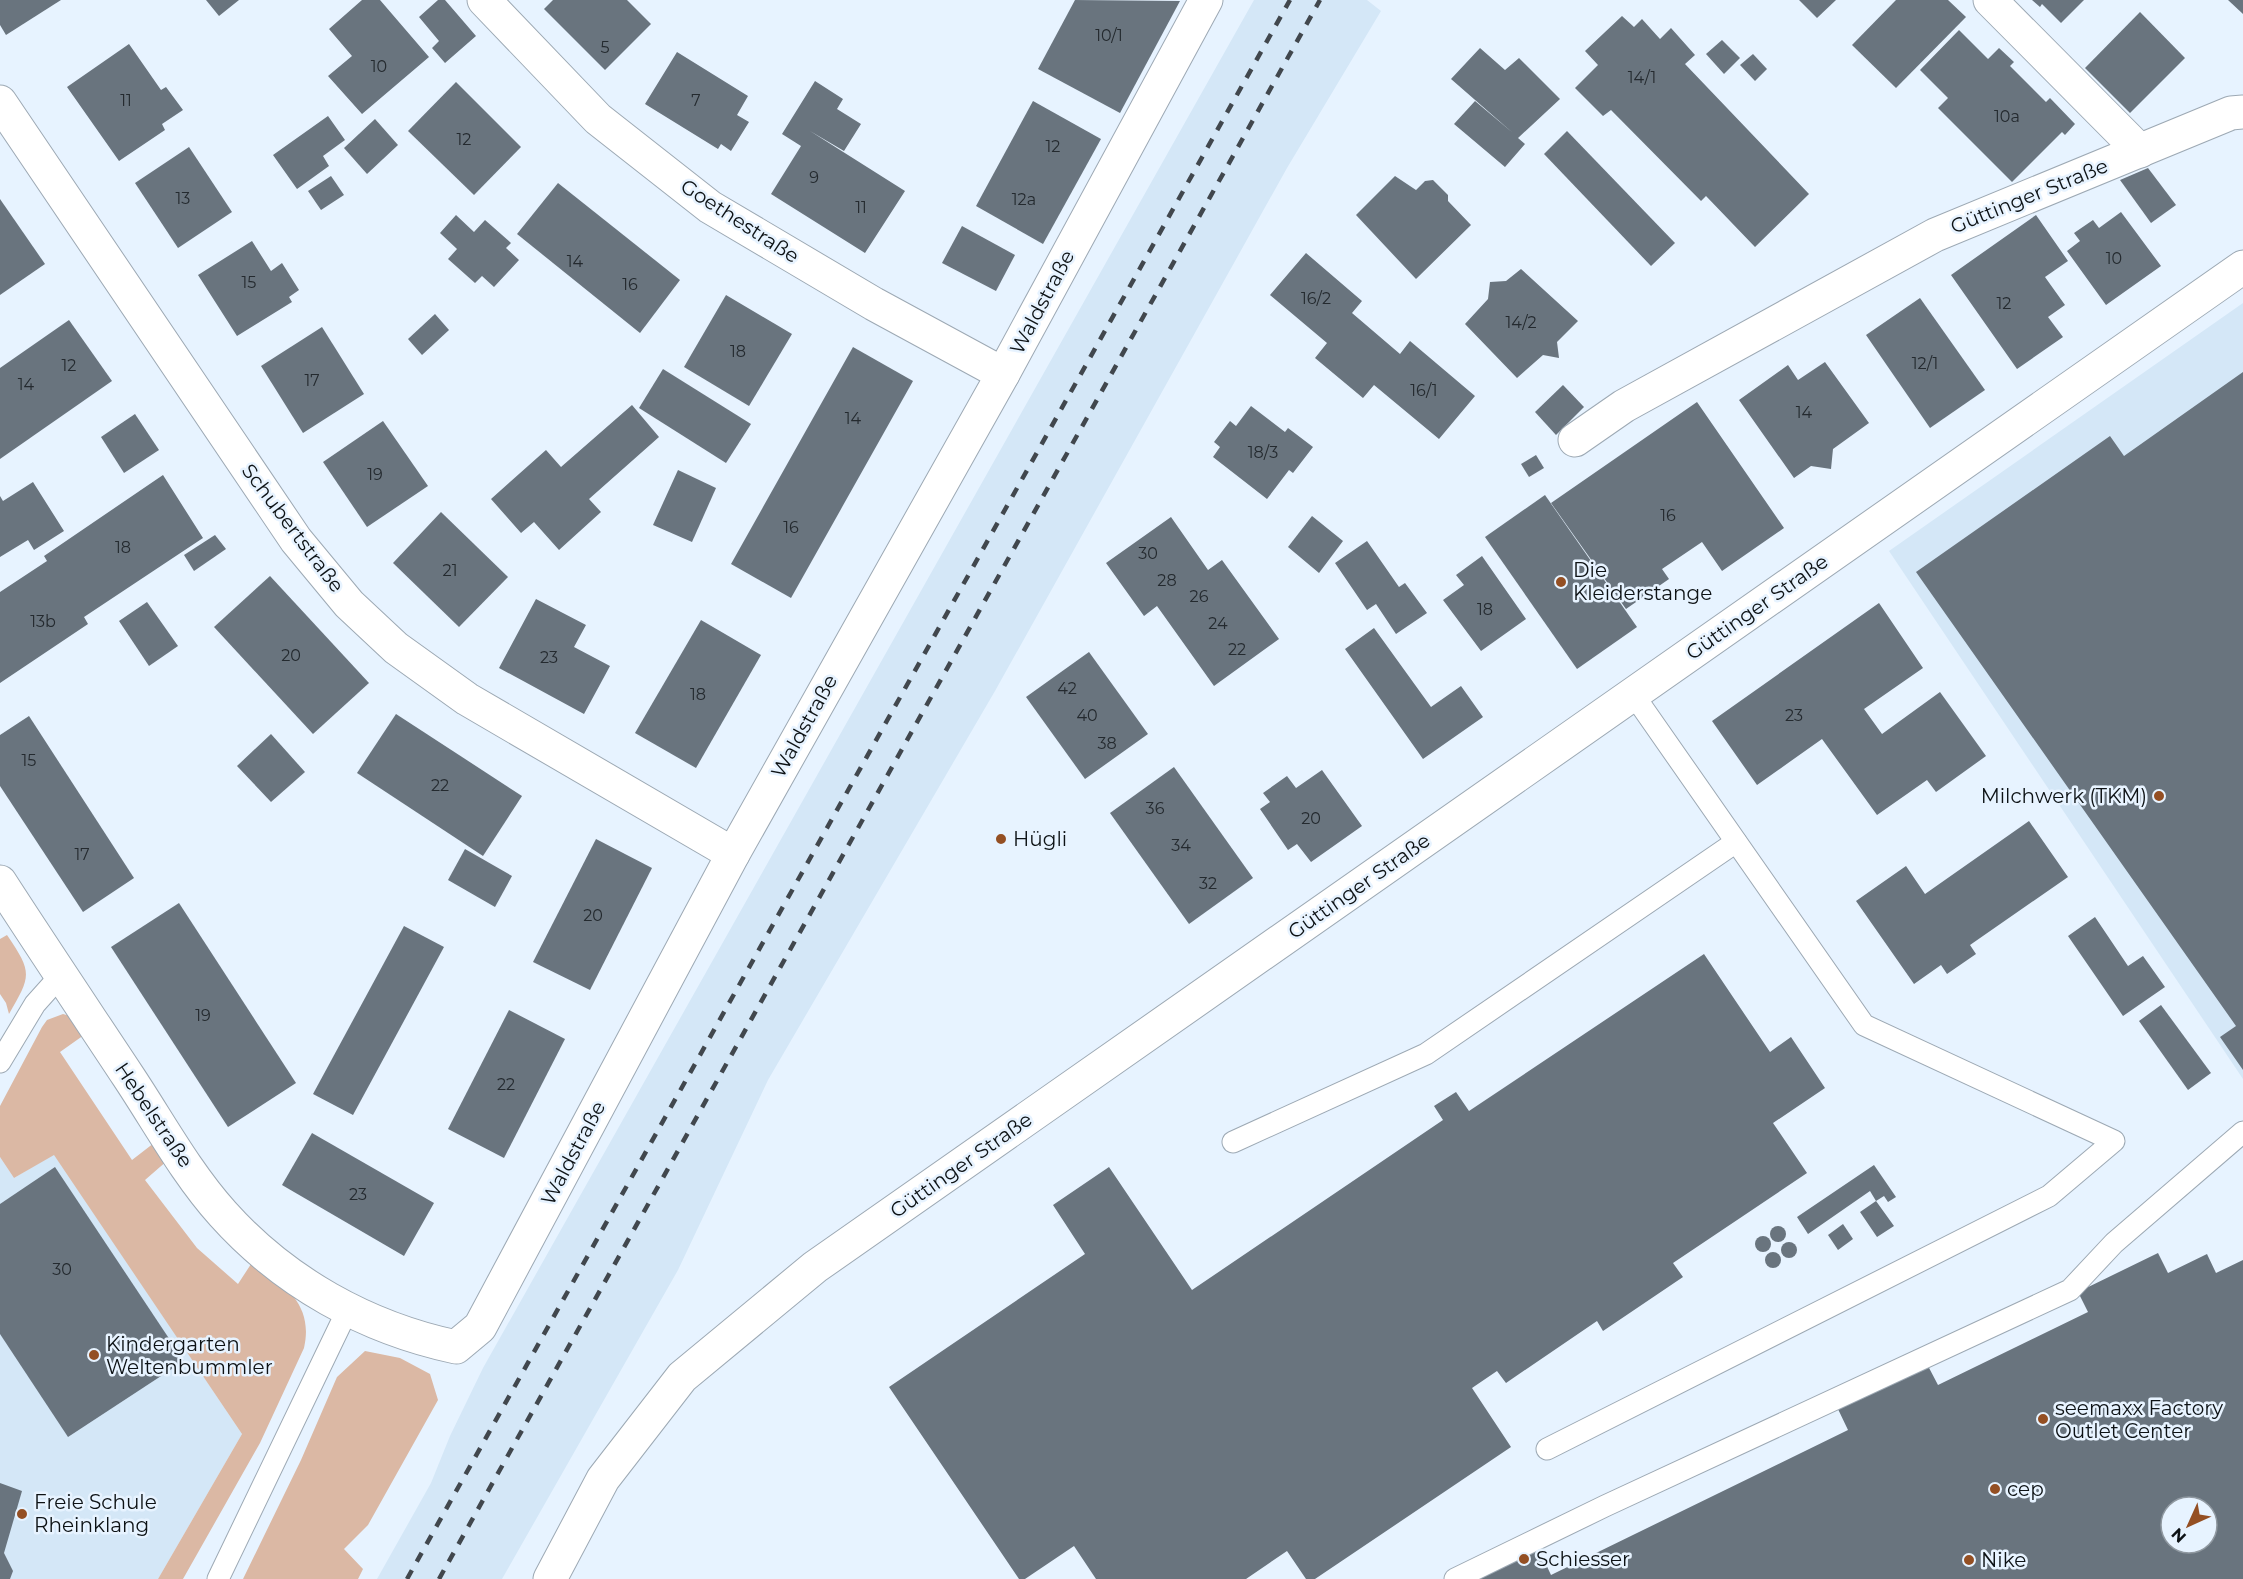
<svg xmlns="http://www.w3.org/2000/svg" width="2243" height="1579" font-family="Montserrat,sans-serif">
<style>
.built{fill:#d4e7f7}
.green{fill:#dbb8a4}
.building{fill:#69747e;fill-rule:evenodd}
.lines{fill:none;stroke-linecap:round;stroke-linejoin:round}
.lane-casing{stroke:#9da9b4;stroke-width:23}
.street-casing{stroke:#9da9b4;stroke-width:35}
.lane{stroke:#fff;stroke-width:21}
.street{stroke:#fff;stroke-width:33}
.rail{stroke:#41474d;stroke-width:4.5;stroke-dasharray:10 10;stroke-linecap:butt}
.poi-dot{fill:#944f23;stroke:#e7f3ff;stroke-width:2}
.labels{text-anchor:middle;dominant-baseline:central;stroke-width:5;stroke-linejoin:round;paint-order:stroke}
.number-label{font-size:16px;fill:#242a2f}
.street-label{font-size:20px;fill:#0d1215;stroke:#e7f3ff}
.poi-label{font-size:20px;fill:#0d1215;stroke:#e7f3ff;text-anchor:start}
</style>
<rect width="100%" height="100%" fill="#e7f3ff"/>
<!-- built -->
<g class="built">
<path d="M1254,0H1367L1381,11L1287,168L995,691L768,1080L678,1270L502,1579H377L431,1483L450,1436L483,1368Z"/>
<path d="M2243,303V1079L1889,551Z"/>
<path d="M54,1154L242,1434L158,1579H0V1157L14,1178Z"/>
</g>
<!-- green -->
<g class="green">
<path d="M7,935C33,973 31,976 9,1014L6,1003L0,994V939Z"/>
<path d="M63,1014L70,1016L84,1035L60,1052L132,1160L154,1143L168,1160L145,1180L197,1248L238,1284L253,1261C284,1285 314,1304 304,1348L260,1443L183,1579H158L242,1434L54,1155L14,1178L0,1157V1106L42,1027L47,1020Z"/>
<path d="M365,1351L400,1358L430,1374L438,1400L368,1525L344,1549L363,1569L358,1579H243L301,1460L337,1377Z"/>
</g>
<!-- building -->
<g class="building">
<path d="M0,0H61L6,35L0,25Z"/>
<path d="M206,0H239L219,16Z"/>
<path d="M362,0H380L429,57L362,114L328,76L352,56L329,29Z"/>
<path d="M438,0H445L476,36L445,63L432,48L439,41L419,17Z"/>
<path d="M553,0H627L651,24L605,70L544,9Z"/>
<path d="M1075,0L1180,1L1120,113L1038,69Z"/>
<path d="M1799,0H1836L1817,18Z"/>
<path d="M1896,0H1948L1966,17L1896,88L1852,45Z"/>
<path d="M2032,0H2084L2061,23L2042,4L2040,7Z"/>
<path d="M2228,0H2243V14Z"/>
<path d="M2140,12L2185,58L2130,113L2085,68Z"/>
<path d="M1622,16L1634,27L1642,19L1660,39L1671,28L1695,55L1685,64L1809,194L1755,247L1706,196L1701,201L1611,110L1603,116L1575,88L1598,65L1585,51Z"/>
<path d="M1959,30L1988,59L1999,48L2014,62L2010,66L2046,102L2050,98L2075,124L2065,135L2062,132L2012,182L1938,108L1948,98L1920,70Z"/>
<path d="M1722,40L1740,58L1724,74L1706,54Z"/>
<path d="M129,44L161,90L166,87L183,110L162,124L165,130L119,161L67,87Z"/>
<path d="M1480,48L1505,70L1519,58L1560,99L1518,138L1525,144L1505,167L1454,124L1475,101L1513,133L1451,79Z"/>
<path d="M677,52L748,96L737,115L749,122L731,151L721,144L718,149L645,104Z"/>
<path d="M1753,54L1767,69L1755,81L1740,65Z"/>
<path d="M815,81L843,99L837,109L861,124L844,151L810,131L905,191L865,253L771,194L801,146L782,134Z"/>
<path d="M456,82L521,147L474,195L408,131Z"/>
<path d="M1033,101L1101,139L1043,244L976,206Z"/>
<path d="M328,116L345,140L323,156L329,166L297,189L273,155Z"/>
<path d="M375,119L398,145L367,174L344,148Z"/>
<path d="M1567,131L1675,243L1651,266L1544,154Z"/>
<path d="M189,147L232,212L178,248L135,183Z"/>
<path d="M2148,168L2176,205L2151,223L2120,180Z"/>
<path d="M331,176L344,195L321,210L308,191Z"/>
<path d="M1395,176L1416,190L1425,181L1433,180L1448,195V201L1471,225L1416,279L1356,215Z"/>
<path d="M558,183L680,280L640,333L517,234Z"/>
<path d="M0,199L45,264L0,295Z"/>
<path d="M2121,212L2161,266L2106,305L2067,251L2080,241L2074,233L2093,220L2099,228Z"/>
<path d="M456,215L474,232L485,220L511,243L506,248L519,260L494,287L482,276L475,283L448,259L457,249L440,233Z"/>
<path d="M2036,215L2068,261L2045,277L2065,305L2048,317L2063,337L2017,369L1951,275Z"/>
<path d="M962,226L1015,255L996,291L942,263Z"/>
<path d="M252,241L271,271L282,263L299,290L289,297L292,302L237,336L198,275Z"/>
<path d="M1306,253L1362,301L1352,313L1400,354L1410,341L1475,396L1439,439L1374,385L1363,398L1315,358L1327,343L1270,295Z"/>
<path d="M1521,269L1578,321L1557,342L1559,358L1543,355L1517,378L1465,324L1488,299L1490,282L1506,281Z"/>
<path d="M726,295L792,334L749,406L684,367Z"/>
<path d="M1920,298L1985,390L1930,428L1866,335Z"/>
<path d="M435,314L449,330L422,355L408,339Z"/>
<path d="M69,320L112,381L0,459V368Z"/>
<path d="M322,327L364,394L303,433L261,366Z"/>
<path d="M853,347L913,381L791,598L731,564Z"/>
<path d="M1825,362L1869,423L1833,449L1831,469L1811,466L1794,478L1739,400L1788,365L1798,380Z"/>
<path d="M663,369L751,424L726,463L639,408Z"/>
<path d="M2243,372V1070L2220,1037L2236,1026L1916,572L2110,436L2124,456Z"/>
<path d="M1563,385L1584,407L1556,435L1535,412Z"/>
<path d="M1697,402L1784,528L1722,571L1702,542L1662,569L1669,579L1626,609L1551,503Z"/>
<path d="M632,405L659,437L589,499L601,512L559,550L534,522L521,533L491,499L546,450L561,467Z"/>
<path d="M1251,406L1285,432L1288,428L1313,447L1293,473L1289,470L1267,499L1213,457L1220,447L1214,442L1230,421L1236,426Z"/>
<path d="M135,414L159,450L124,473L101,437Z"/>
<path d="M383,421L428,486L367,527L323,462Z"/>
<path d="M1536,455L1544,468L1529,477L1521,464Z"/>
<path d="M678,470L716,488L692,542L653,525Z"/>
<path d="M163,475L203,538L84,617L88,624L0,683V592L47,561L44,556Z"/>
<path d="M33,482L64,531L34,550L28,540L0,557V496L3,501Z"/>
<path d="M1545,495L1637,627L1577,669L1485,537Z"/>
<path d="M441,512L508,577L459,627L393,563Z"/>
<path d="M1312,516L1343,541L1319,573L1288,547Z"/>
<path d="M1171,517L1208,570L1222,560L1279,639L1214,686L1157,606L1144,616L1106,563Z"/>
<path d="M215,535L226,549L194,571L184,555Z"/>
<path d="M1367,541L1399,587L1405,583L1427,613L1396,634L1376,604L1367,610L1335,563Z"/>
<path d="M1482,556L1526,619L1481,651L1443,600L1464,585L1456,575Z"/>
<path d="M270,576L369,683L313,734L214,627Z"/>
<path d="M536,599L586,625L574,647L610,666L584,714L499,668Z"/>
<path d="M147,602L178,646L149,666L119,621Z"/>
<path d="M1879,603L1923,668L1864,709L1882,734L1940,692L1986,756L1936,792L1927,780L1877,815L1822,739L1757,785L1712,721Z"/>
<path d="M701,620L761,655L696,768L635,733Z"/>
<path d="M1374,628L1431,707L1461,686L1483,717L1423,759L1345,649Z"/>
<path d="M1089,652L1148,734L1085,779L1026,697Z"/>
<path d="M396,714L522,796L483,856L357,773Z"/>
<path d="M29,716L134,878L83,912L0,786V735Z"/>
<path d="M271,734L305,772L271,802L237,766Z"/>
<path d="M1174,767L1253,878L1189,924L1110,813Z"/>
<path d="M1322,770L1362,826L1311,862L1297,844L1288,850L1260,809L1270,802L1263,793L1287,776L1296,788Z"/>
<path d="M2029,821L2068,877L1970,945L1976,954L1947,974L1941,965L1914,984L1856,901L1906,866L1925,894Z"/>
<path d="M596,839L652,868L590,990L533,962Z"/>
<path d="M465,849L512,876L495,907L448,880Z"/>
<path d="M179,903L296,1083L228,1127L111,947Z"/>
<path d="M2095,917L2128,966L2143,956L2165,987L2123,1016L2068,936Z"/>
<path d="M404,926L444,947L353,1115L313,1094Z"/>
<path d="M1704,954L1770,1052L1791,1037L1825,1088L1773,1123L1807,1173L1673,1263L1683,1277L1603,1331L1597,1321L1506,1383L1497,1371L1472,1388L1511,1447L1315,1579H1306L1287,1551L1246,1579H1096L1074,1546L1025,1579H1019L889,1387L1085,1254L1053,1205L1109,1167L1192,1290L1443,1120L1434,1106L1456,1092L1469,1111Z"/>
<path d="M2161,1005L2211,1073L2188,1090L2139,1021Z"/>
<path d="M509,1010L565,1039L504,1158L448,1129Z"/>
<path d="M312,1133L434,1203L404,1256L282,1185Z"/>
<path d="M1874,1165L1896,1197L1888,1202L1884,1196L1876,1201L1894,1226L1877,1237L1860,1212L1876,1201L1870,1191L1808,1234L1797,1217Z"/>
<path d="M55,1167L184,1361L68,1437L0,1334V1204Z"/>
<path d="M1843,1224L1853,1239L1838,1250L1828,1235Z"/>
<circle cx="1778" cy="1234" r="8"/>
<circle cx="1763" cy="1244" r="8"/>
<circle cx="1789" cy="1250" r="8"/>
<circle cx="1773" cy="1260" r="8"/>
<path d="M2158,1253L2168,1273L2207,1254L2216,1273L2243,1260V1579H1463L1536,1543L1551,1575L1848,1430L1837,1407L1927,1364L1938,1385L2088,1312L2078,1292ZM2171,1507H2207V1543H2171Z"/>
<path d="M0,1483L22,1491L4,1553L13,1571L10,1579H0Z"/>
</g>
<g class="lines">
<defs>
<g id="lane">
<path d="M0,1062L35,1004L61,975"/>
<path d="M1233,1142L1426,1054L1736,842"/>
<path d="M1547,1449L2049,1196L2114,1141L1864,1025L1633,694"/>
<path d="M218,1579L347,1311"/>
<path d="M1455,1579L1605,1506L2070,1290L2114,1243L2243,1132"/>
</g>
<g id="street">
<path d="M484,0L598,119L710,207L874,304L1003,374"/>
<path d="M1990,0L2140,151"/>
<path d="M0,102L296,540L349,604L396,648L467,699L733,854"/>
<path d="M1575,440L1624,406L1935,235L2231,113L2243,112"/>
<path d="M0,882C42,947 85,1011 128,1076C158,1121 186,1173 223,1214C284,1282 366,1328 456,1347L480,1327L733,854L1003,374L1206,0"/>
<path d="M550,1579L603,1479L682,1377L815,1267L2243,267"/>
</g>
</defs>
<!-- lane casing -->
<use href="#lane" class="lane-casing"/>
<!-- street casing -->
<use href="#street" class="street-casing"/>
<!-- lane -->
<use href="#lane" class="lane"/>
<!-- street -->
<use href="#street" class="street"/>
<!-- rail -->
<g class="rail">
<path d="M407,1579L1290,0"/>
<path d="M439,1579L1320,0"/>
</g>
</g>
<!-- markers -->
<g class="poi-dot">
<circle cx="1561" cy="582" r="6"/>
<circle cx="2159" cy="796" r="6"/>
<circle cx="1001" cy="839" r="6"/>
<circle cx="94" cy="1355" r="6"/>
<circle cx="2043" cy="1419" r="6"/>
<circle cx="1995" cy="1489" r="6"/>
<circle cx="22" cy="1514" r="6"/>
<circle cx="1524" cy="1559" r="6"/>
<circle cx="1969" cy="1560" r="6"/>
</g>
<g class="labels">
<!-- number labels -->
<g class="number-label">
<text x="1109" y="35">10/1</text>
<text x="605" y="47">5</text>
<text x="379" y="66">10</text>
<text x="1642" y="77">14/1</text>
<text x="126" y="100">11</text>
<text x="696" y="100">7</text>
<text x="2007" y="116">10a</text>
<text x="464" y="139">12</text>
<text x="1053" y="146">12</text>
<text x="814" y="177">9</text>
<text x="183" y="198">13</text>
<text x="1024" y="199">12a</text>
<text x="861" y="207">11</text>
<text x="2114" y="258">10</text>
<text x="575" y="261">14</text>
<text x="249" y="282">15</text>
<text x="630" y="284">16</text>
<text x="1316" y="298">16/2</text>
<text x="2004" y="303">12</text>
<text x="1521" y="322">14/2</text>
<text x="738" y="351">18</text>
<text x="1925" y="363">12/1</text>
<text x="69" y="365">12</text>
<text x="312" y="380">17</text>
<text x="26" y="384">14</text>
<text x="1424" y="390">16/1</text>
<text x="1804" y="412">14</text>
<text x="853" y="418">14</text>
<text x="1263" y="452">18/3</text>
<text x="375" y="474">19</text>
<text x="1668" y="515">16</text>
<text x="791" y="527">16</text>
<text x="123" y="547">18</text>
<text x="1148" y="553">30</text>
<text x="450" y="570">21</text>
<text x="1167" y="580">28</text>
<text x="1199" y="596">26</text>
<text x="1485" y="609">18</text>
<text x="43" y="621">13b</text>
<text x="1218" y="623">24</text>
<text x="1237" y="649">22</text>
<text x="291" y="655">20</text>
<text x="549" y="657">23</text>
<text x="1067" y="688">42</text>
<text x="698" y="694">18</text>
<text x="1087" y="715">40</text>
<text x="1794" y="715">23</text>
<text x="1107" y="743">38</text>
<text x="29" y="760">15</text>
<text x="440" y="785">22</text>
<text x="1155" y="808">36</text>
<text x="1311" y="818">20</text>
<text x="1181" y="845">34</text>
<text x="82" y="854">17</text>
<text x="1208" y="883">32</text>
<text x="593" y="915">20</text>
<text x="203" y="1015">19</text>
<text x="506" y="1084">22</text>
<text x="358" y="1194">23</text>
<text x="62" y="1269">30</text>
</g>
<!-- street labels -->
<g class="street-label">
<text transform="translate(2029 196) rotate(-22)">Güttinger Straße</text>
<text transform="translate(740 221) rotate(33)">Goethestraße</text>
<text transform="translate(1042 302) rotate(-62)">Waldstraße</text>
<text transform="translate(293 528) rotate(53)">Schubertstraße</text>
<text transform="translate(1757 607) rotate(-35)">Güttinger Straße</text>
<text transform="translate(804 726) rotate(-61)">Waldstraße</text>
<text transform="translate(1359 886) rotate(-35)">Güttinger Straße</text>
<text transform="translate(154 1115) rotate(56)">Hebelstraße</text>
<text transform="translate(573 1153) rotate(-62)">Waldstraße</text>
<text transform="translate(961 1165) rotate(-35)">Güttinger Straße</text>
</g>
<!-- poi labels -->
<g class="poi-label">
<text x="1573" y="570">Die<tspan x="1573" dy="23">Kleiderstange</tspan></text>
<text x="2147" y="796" text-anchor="end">Milchwerk (TKM)</text>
<text x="1013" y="839">Hügli</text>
<text x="106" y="1344">Kindergarten<tspan x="106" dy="23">Weltenbummler</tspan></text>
<text x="2055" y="1408">seemaxx Factory<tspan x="2055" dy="23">Outlet Center</tspan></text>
<text x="2007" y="1489">cep</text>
<text x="34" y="1502">Freie Schule<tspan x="34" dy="23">Rheinklang</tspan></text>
<text x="1536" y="1559">Schiesser</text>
<text x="1981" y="1560">Nike</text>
</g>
</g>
<!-- north arrow -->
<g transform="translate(2189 1525) rotate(225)"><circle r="28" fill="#e7f3ff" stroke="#9099a1" stroke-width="1.5"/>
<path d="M0-4.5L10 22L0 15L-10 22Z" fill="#944f23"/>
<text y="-9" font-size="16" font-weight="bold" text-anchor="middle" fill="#0d1215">N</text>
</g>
</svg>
